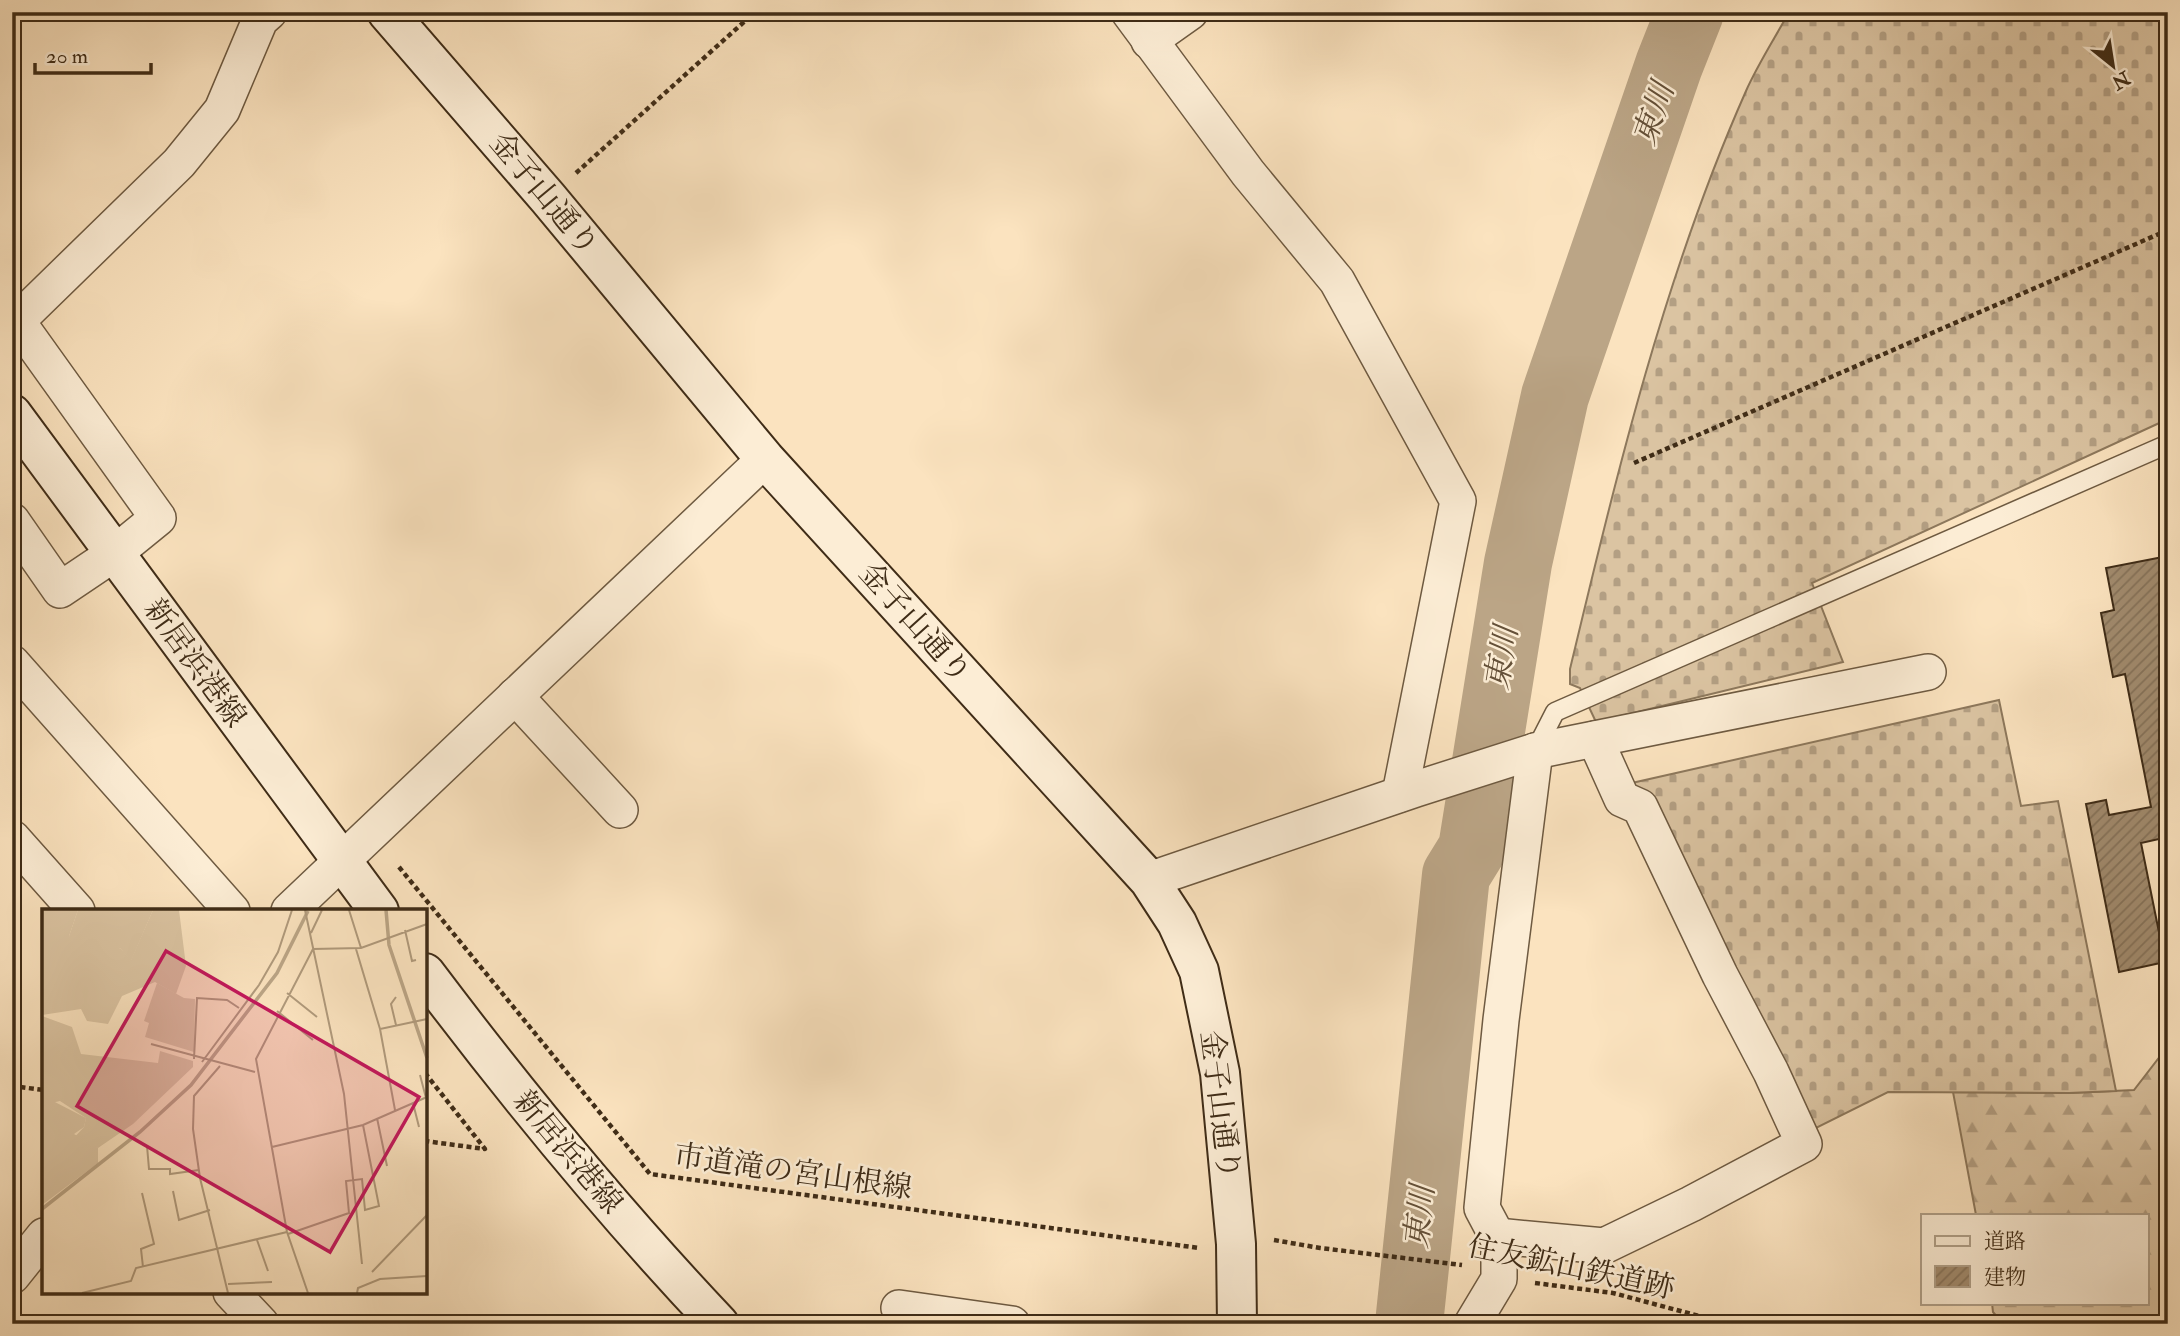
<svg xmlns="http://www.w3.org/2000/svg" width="2180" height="1336" font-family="'IM FELL Double Pica','Noto Serif JP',serif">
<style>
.forest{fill:url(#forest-firs);stroke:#8d785c;stroke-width:2}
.cemetery{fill:url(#cemetery-stones);stroke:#8d785c;stroke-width:2}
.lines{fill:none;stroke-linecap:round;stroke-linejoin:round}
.river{stroke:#bba586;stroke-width:68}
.building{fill:url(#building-hatch);stroke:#3f2c17;stroke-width:2}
.lane-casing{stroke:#6e5a41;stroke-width:21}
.street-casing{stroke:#6e5a41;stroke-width:38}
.secondary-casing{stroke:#3f2c17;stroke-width:42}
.path{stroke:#3f2c17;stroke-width:4.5;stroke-dasharray:5 3.5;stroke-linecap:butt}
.lane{stroke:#fcedd5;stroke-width:18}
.street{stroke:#fcedd5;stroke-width:35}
.secondary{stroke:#fcedd5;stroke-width:38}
.labels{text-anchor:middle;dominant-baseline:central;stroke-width:5;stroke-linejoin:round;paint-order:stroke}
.street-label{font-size:30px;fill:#3f2c17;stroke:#fcedd5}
.water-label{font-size:32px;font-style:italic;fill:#645038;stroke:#fcedd5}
.inset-river{fill:none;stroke:#bba586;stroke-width:3.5}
.inset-road{fill:none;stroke:#b09a7c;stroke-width:2}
.view{fill:#c2185b;fill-opacity:0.15;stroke:#c2185b;stroke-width:3.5}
.inset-edge{fill:none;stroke:#3f2c17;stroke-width:3.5}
</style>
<defs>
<pattern id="forest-firs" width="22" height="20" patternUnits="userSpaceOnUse" patternTransform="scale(1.75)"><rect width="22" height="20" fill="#dbc4a2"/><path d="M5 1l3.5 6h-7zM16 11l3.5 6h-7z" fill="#b39f83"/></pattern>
<pattern id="cemetery-stones" width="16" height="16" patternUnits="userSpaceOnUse" patternTransform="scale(1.75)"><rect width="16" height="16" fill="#dbc4a2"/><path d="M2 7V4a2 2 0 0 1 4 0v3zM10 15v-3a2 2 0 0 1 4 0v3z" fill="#b39f83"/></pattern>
<pattern id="building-hatch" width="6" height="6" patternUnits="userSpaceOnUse" patternTransform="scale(1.75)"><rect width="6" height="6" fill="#a18b6e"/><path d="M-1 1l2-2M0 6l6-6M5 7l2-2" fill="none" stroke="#857259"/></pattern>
</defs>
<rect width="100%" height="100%" fill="#fbe3bf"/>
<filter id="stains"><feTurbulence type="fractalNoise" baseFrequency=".00286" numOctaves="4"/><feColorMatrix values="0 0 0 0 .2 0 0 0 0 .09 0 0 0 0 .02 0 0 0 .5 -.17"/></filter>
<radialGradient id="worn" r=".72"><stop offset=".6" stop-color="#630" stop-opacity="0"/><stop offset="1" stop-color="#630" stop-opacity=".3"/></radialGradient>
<!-- forest -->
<path class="forest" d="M2168,1046V1324H2003L1993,1312L1992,1303H2147V1215H1976L1953,1092L2069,1093L2134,1090Z"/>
<!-- cemetery -->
<g class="cemetery">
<path d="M1789,12H2168V419L1812,583L1843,662L1596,722L1580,688L1570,684V669C1617,473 1664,276 1746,91C1758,64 1775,38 1789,12Z"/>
<path d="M1999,700L2021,806L2058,801L2116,1091L2069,1093L1888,1092L1812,1130L1623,785Z"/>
</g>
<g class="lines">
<!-- river -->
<path class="river" d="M1409,1324L1456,875L1472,849L1518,563L1555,396L1669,65L1690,12"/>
</g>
<!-- building -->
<path class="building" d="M2168,556V837L2141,843L2165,962L2119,972L2086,804L2106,800L2109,815L2151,807L2125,674L2113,677L2101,613L2114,610L2106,568Z"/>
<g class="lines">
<defs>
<path id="lane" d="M1535,751L1555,712L2168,444"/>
<g id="street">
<path d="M1129,12L1248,173L1337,281L1458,501L1400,794"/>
<path d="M1149,41L1190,12"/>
<path d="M12,521L60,590L115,553L158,518L17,321L179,163L222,110L260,20L269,12"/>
<path d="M12,663L232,911"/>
<path d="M515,696L620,810"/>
<path d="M12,838L77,911"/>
<path d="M1149,880L1416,789L1535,751L1928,672"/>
<path d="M289,911L765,459"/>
<path d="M1497,1236L1604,1246L1691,1204L1804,1144L1771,1072L1720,975L1640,807L1622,799L1595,739"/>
<path d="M12,1276L44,1236"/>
<path d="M231,1292L261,1324"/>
<path d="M899,1308L1012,1324"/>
<path d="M1472,1324L1499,1279V1240L1482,1208L1501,1020L1535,751"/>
</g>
<g id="secondary">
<path d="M387,12L548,198L765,459L1149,880L1177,923L1199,971L1220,1073L1236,1244L1237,1324"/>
<path d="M12,414L379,911"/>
<path d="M425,973C517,1095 614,1213 719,1324"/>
</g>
</defs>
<!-- lane casing -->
<use href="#lane" class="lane-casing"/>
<!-- street casing -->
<use href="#street" class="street-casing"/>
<!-- secondary casing -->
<use href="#secondary" class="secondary-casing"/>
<!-- path -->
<g class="path">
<path d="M576,173L755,12"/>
<path d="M1634,463L2168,230"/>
<path d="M399,867L650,1174L1199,1248"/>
<path d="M425,1073L485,1149L425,1141"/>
<path d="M12,1086L44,1090"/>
<path d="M1274,1240L1320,1248L1462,1265"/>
<path d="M1535,1283L1613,1293L1729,1324"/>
</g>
<!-- lane -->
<use href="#lane" class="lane"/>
<!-- street -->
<use href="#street" class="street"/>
<!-- secondary -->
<use href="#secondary" class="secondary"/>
</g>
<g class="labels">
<!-- street labels -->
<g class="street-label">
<text transform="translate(544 194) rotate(50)">金子山通り</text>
<text transform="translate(915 623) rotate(48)">金子山通り</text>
<text transform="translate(195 663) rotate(54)">新居浜港線</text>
<text transform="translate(1220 1105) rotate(83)">金子山通り</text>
<text transform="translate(568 1152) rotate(50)">新居浜港線</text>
<text transform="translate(793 1172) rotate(8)">市道滝の宮山根線</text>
<text transform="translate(1571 1267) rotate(12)">住友鉱山鉄道跡</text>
</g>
<!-- water labels -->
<g class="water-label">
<text transform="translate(1654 114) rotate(-71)">東川</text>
<text transform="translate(1502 658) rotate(-81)">東川</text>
<text transform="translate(1420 1217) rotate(-84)">東川</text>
</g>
</g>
<!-- overview -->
<g transform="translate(42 909)">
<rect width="385" height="385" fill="#fbe3bf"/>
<path d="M0,1H36L27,27L71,43L78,39L89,51L111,1H137L144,57L134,85L113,73L80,87L66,115L45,112L39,100L0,106ZM9,191L44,209L42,218L32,225L56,239V254L0,296V196Z" fill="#dbc4a2"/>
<path d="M115,74L142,89L153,90L152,143L103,128L107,114L102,112ZM0,107L30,118L39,145L116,154L118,142L151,152V158L91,215L56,239L47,237L30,231L42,218L44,209L18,192L0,196Z" fill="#dbc4a2"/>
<path d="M36,1H111L89,52L78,39L67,49L48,52L36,45L27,27Z" fill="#dbc4a2"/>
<path class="inset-river" d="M344,1L347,36L385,149M0,300L98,223L149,176L235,64L266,2"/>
<path class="inset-road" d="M263,1L302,185L320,355M307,1L319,39M363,21L370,52L374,51M269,24L280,1M314,40L338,120M245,84L275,108M354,88L349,95L354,116M235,102L271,131M109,135L213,163M152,150L155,89L185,91L197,99M160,153L217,76L236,43L250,1M178,157L152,187L151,220L158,269L186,384M378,166L384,189M371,194L377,218M353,201L338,120L385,110M335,209L345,257M105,237L107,260H128V265L157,261M230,238L321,216L385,188M131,282L137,311L168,301M100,284L112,335L99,340L101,358M246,325L307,304L304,272L320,270L323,301L337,297L321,216M215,331L226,362M330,363L385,306M186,375L230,373M40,384L89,372L94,359L245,323M266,384L245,323L214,150L271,40L319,39L385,15M315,384L316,379L338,370L385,367"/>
<path class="view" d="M124,42L377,188L288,343L35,197Z"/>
<rect width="385" height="385" class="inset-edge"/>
</g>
<!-- margin -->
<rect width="2180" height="1336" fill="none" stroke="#fbe3bf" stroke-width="42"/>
<rect x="14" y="14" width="2152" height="1308" fill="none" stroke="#3f2c17" stroke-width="3.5"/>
<rect x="21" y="21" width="2138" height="1294" fill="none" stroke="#3f2c17" stroke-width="2"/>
<!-- legend -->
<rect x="1921" y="1214" width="228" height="91" fill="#fcedd5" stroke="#b0a089" stroke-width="2"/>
<rect x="1935" y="1236" width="35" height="10" fill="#fcedd5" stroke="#b0a089" stroke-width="2"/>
<text x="1984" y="1248" font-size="21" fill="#3f2c17">道路</text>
<rect x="1935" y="1266" width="35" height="21" fill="url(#building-hatch)" stroke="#b0a089" stroke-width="2"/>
<text x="1984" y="1284" font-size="21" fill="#3f2c17">建物</text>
<!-- north arrow -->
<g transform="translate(2113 66) rotate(150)" stroke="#fcedd5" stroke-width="5" paint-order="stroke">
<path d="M0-5L12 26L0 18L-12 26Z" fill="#3f2c17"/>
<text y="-10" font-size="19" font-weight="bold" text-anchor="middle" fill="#3f2c17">N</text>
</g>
<!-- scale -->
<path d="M35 63v10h116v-10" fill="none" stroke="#3f2c17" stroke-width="3.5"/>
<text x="46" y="63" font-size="21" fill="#3f2c17" stroke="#fcedd5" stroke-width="5" paint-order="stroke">20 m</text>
<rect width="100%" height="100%" filter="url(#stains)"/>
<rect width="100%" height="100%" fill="url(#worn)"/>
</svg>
